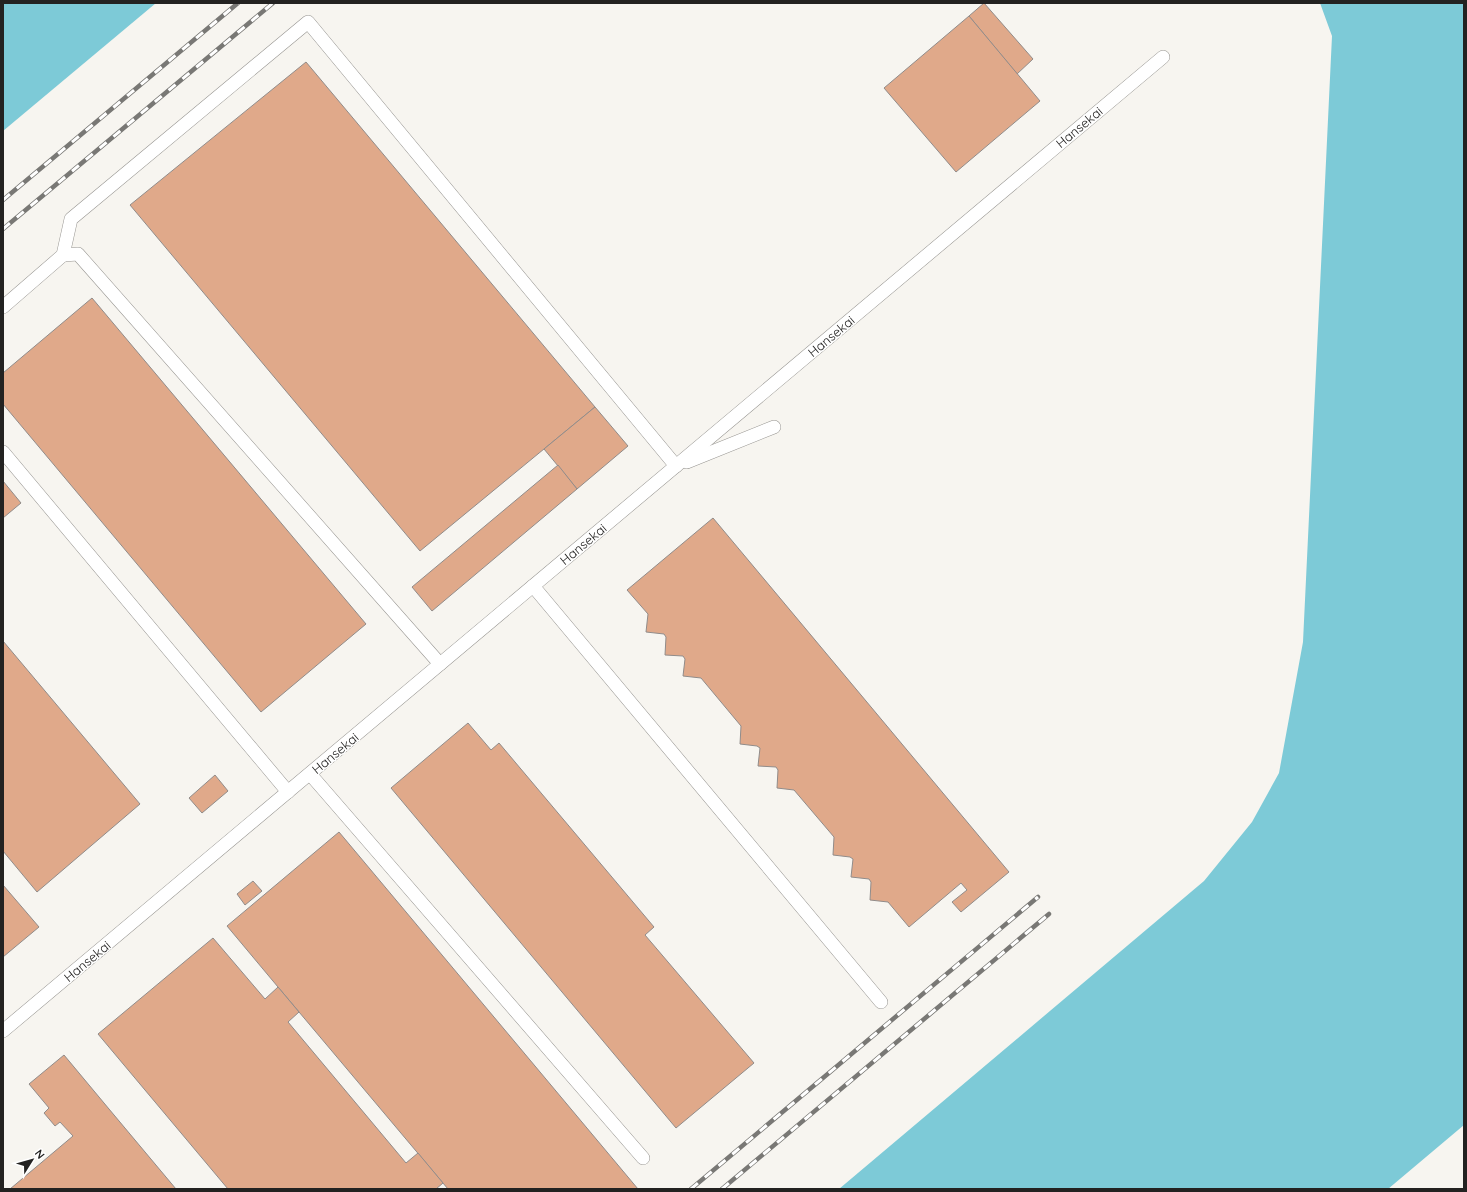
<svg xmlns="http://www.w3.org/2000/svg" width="1467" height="1192" font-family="Quicksand,sans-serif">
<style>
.water{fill:#7dcad7}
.building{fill:#e0a98a;stroke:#918c8a}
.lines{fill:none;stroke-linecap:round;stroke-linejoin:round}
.service-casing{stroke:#969490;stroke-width:14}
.service{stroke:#fff;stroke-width:13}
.rail-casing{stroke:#797875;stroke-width:4.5}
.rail{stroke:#fff;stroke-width:3;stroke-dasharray:9;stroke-linecap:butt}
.labels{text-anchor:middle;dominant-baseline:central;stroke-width:3;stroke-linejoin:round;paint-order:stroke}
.street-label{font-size:13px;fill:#232221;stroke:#fff}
</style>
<rect width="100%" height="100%" fill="#f7f5f0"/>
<!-- water -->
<g class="water">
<path d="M3,3H156L3,131Z"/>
<path d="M1320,3H1464V1125L1388,1189H839L1204,881L1252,822L1279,773L1303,642L1332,36Z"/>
</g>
<!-- building -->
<g class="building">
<path d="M984,3L1033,59L1017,74L969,16Z"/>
<path d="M969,16L1040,101L956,172L884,88Z"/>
<path d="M306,62L595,407L420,551L130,205Z"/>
<path d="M92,298L366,624L261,712L3,404V373Z"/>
<path d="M595,407L628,446L577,489L544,449Z"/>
<path d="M558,465L577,489L432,611L412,587Z"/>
<path d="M3,481L21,503L3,518Z"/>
<path d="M713,518L1009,872L961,912L952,902L967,890L961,883L909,927L888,902L870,900L871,882L869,879L851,877L853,859L850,857L833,855L834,837L794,790L777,788L778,770L776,767L758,766L760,748L757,746L740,744L741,726L701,678L683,676L685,659L683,656L665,655L666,637L664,634L646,632L648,614L627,590Z"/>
<path d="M3,641L140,804L37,892L3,851Z"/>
<path d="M468,723L491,750L499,743L654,927L645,935L754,1063L676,1128L391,788Z"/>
<path d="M215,775L228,791L202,813L189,798Z"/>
<path d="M339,832L638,1189H448L278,987L227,926Z"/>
<path d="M253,881L262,891L245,905L237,894Z"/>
<path d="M3,885L39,927L3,957Z"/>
<path d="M213,938L265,999L278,987L299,1012L288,1022L406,1163L418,1153L443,1183L436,1189H228L98,1034Z"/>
<path d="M64,1055L109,1109L176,1189H10L73,1136L60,1122L55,1126L44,1113L49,1108L29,1084Z"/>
</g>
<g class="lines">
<defs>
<g id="service">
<path d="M63,255L78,254L440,664"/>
<path d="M3,307L63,255L71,219L308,22L676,466"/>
<path d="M3,452L288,792"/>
<path d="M687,462L774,427"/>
<path d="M533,586L881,1002"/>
<path d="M310,774L643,1158"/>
<path d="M3,1031L1163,57"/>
</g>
</defs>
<!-- service casing -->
<use href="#service" class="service-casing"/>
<!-- service -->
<use href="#service" class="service"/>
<defs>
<g id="rail">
<path d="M3,200L238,3"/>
<path d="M3,229L273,3"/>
<path d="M691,1189L1038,897"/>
<path d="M722,1189L1049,914"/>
</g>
</defs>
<!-- rail casing -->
<use href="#rail" class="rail-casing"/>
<!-- rail -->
<use href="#rail" class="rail"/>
</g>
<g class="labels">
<!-- street labels -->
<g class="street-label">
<text transform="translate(1079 127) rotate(-40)">Hansekai</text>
<text transform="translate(831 336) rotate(-40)">Hansekai</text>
<text transform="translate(583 544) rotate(-40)">Hansekai</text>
<text transform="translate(335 753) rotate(-40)">Hansekai</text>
<text transform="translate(87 961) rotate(-40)">Hansekai</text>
</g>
</g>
<!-- border -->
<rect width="1467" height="1192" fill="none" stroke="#232221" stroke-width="8"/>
<!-- north arrow -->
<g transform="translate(32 1160) rotate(53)" stroke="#ffffff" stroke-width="3" paint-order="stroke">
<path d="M0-3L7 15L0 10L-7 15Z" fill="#232221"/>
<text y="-6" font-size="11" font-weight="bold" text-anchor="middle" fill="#232221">N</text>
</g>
</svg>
